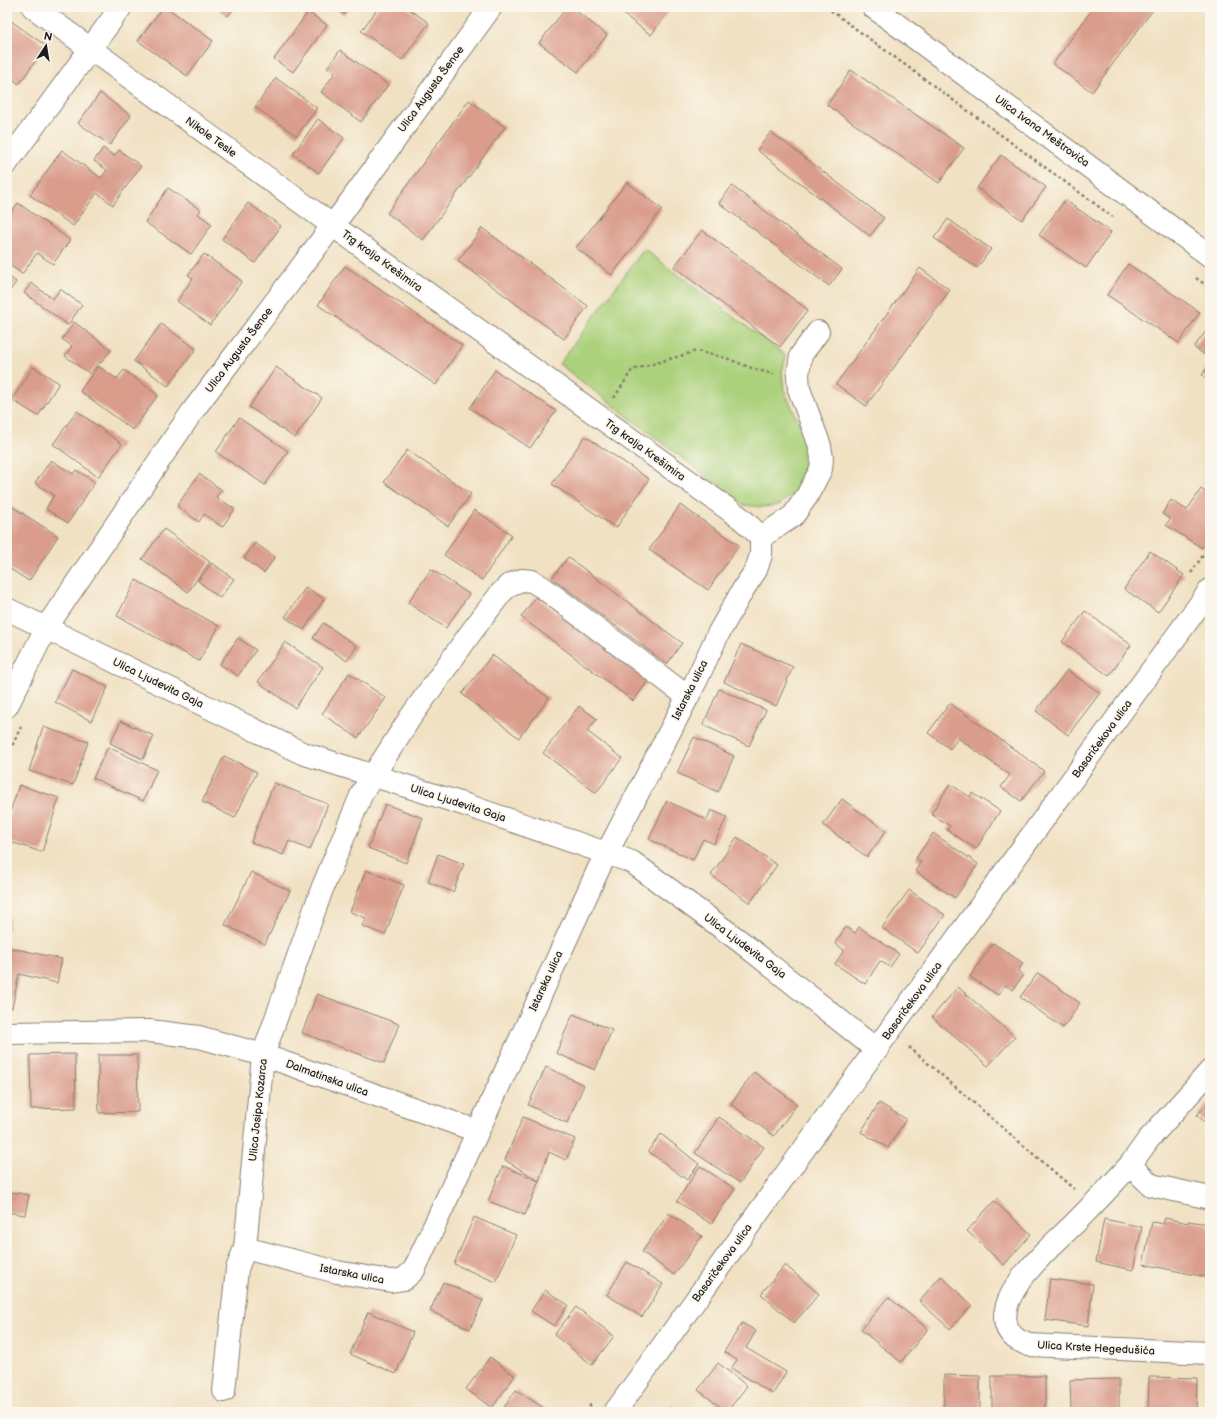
<svg xmlns="http://www.w3.org/2000/svg" width="1217" height="1419" font-family="'Balsamiq Sans',sans-serif">
<style>
.green{fill:#abd17b;stroke:#64764c}
.building{fill:#da9d8c}
.lines{fill:none;stroke-linecap:round;stroke-linejoin:round}
.minor-casing{stroke:#867e70;stroke-width:24}
.path{stroke:#867e70;stroke-width:2.5;stroke-dasharray:3 3;stroke-linecap:butt}
.minor{stroke:#fff;stroke-width:22}
.labels{text-anchor:middle;dominant-baseline:central;stroke-width:3.5;stroke-linejoin:round;paint-order:stroke}
.street-label{font-size:11px;fill:#1c1c1c;stroke:#fbf7ec}
</style>
<rect width="100%" height="100%" fill="#fbf7ec"/>
<filter id="ink" filterUnits="userSpaceOnUse"><feTurbulence type="fractalNoise" baseFrequency=".025" numOctaves="2"/><feDisplacementMap in="SourceGraphic" scale="8" xChannelSelector="R" yChannelSelector="G"/><feConvolveMatrix kernelMatrix="1 2 1 2 8 2 1 2 1" color-interpolation-filters="sRGB"/></filter>
<filter id="wash" filterUnits="userSpaceOnUse"><feTurbulence type="fractalNoise" baseFrequency=".012" numOctaves="4" result="noise"/><feDisplacementMap in="SourceGraphic" scale="16" xChannelSelector="R" yChannelSelector="G"/><feGaussianBlur stdDeviation="0.9" result="paint"/><feColorMatrix in="noise" values="0 0 0 0 0 0 0 0 0 0 0 0 0 0 0 0 0 1.4 0 .05"/><feComposite in="paint" operator="in"/></filter>
<g filter="url(#wash)">
<rect width="100%" height="100%" fill="#f1e1c3"/>
<!-- green -->
<path class="green" d="M644,249L786,356L782,372L784,390L805,436L809,451L808,470L796,492L779,505L762,507L744,505L559,364Z"/>
<g id="blocks">
<!-- building -->
<g class="building">
<path d="M163,7H166L213,41L187,76L138,41Z"/>
<path d="M216,7H235L228,16Z"/>
<path d="M333,7H350L344,15Z"/>
<path d="M379,7H406L429,23L402,60L361,31Z"/>
<path d="M567,7H571L607,35L578,72L539,43Z"/>
<path d="M614,7H672L651,35Z"/>
<path d="M1094,7H1155L1092,92L1053,64Z"/>
<path d="M308,12L327,25L293,72L274,59Z"/>
<path d="M7,18L46,46L19,84L7,75Z"/>
<path d="M340,50L388,85L361,122L321,92L335,73L327,68Z"/>
<path d="M851,70L964,148L939,183L827,105Z"/>
<path d="M276,78L317,108L297,136L255,107Z"/>
<path d="M100,93L131,116L110,145L78,123Z"/>
<path d="M469,100L505,127L423,240L387,213Z"/>
<path d="M318,119L344,138L319,173L293,154Z"/>
<path d="M771,132L884,218L870,236L757,150Z"/>
<path d="M103,148L114,156L119,150L141,166L113,205L97,193L73,226L30,195L62,150L101,178L107,170L94,161Z"/>
<path d="M1001,155L1046,187L1022,220L977,188Z"/>
<path d="M627,182L662,209L612,275L576,248Z"/>
<path d="M732,186L842,269L829,286L719,203Z"/>
<path d="M168,188L201,210L198,214L212,224L191,254L145,222Z"/>
<path d="M1065,200L1111,232L1086,268L1039,235Z"/>
<path d="M18,203L70,240L53,264L37,253L22,274L7,263V218Z"/>
<path d="M248,203L281,226L255,263L222,239Z"/>
<path d="M948,219L991,249L977,268L934,238Z"/>
<path d="M482,228L588,306L564,339L458,261Z"/>
<path d="M702,230L808,310L780,347L674,267Z"/>
<path d="M204,254L242,281L210,325L177,301L193,278L188,275Z"/>
<path d="M1128,264L1200,312L1179,343L1107,295Z"/>
<path d="M345,266L462,345L436,385L318,305Z"/>
<path d="M920,268L950,290L866,406L836,384Z"/>
<path d="M7,275L16,282L7,295Z"/>
<path d="M31,283L53,299L60,289L82,305L68,325L24,293Z"/>
<path d="M74,322L111,350L101,363L99,362L90,374L65,356L72,346L62,339Z"/>
<path d="M161,324L196,349L168,386L134,361Z"/>
<path d="M1210,326V359L1194,347Z"/>
<path d="M1210,364V381L1202,375Z"/>
<path d="M98,366L117,379L124,370L158,395L133,430L80,391Z"/>
<path d="M33,367L59,383L38,416L12,400Z"/>
<path d="M276,367L322,398L295,438L249,407Z"/>
<path d="M495,370L556,411L530,448L470,408Z"/>
<path d="M77,411L122,444L98,477L53,444Z"/>
<path d="M239,418L288,451L265,485L216,452Z"/>
<path d="M585,436L649,479L616,528L552,484Z"/>
<path d="M407,450L471,494L448,526L384,482Z"/>
<path d="M51,460L73,474L76,470L95,482L68,523L46,509L54,495L35,483Z"/>
<path d="M199,474L222,490L216,497L235,509L222,527L204,514L199,522L177,506Z"/>
<path d="M1201,489L1210,495V536L1202,548L1166,525L1170,519L1162,514L1171,500L1187,510Z"/>
<path d="M680,505L739,545L708,590L649,550Z"/>
<path d="M11,506L58,536L29,581L7,567V512Z"/>
<path d="M474,510L512,535L482,580L444,555Z"/>
<path d="M164,529L210,562L188,592L142,559Z"/>
<path d="M255,543L275,557L264,573L244,558Z"/>
<path d="M1150,551L1184,575L1158,612L1124,589Z"/>
<path d="M568,557L682,643L667,664L552,578Z"/>
<path d="M212,563L234,579L220,598L198,581Z"/>
<path d="M431,569L469,594L446,628L408,603Z"/>
<path d="M136,580L219,626L199,661L117,616Z"/>
<path d="M306,587L324,599L304,630L285,617Z"/>
<path d="M536,597L648,681L633,701L521,617Z"/>
<path d="M1085,611L1131,645L1109,676L1062,642Z"/>
<path d="M323,623L357,646L347,661L313,638Z"/>
<path d="M238,638L256,650L238,676L220,664Z"/>
<path d="M285,642L323,667L295,708L258,682Z"/>
<path d="M741,644L793,667L776,706L724,682Z"/>
<path d="M492,655L549,698L519,738L462,694Z"/>
<path d="M72,669L108,687L91,721L55,702Z"/>
<path d="M1067,670L1100,693L1068,735L1036,711Z"/>
<path d="M349,673L386,698L358,738L322,714Z"/>
<path d="M719,689L766,710L749,746L703,725Z"/>
<path d="M950,703L1044,771L1021,801L1001,787L1010,775L958,738L950,749L928,733Z"/>
<path d="M579,706L597,719L587,731L622,758L596,793L543,753Z"/>
<path d="M121,721L154,736L143,759L110,743Z"/>
<path d="M43,727L88,742L73,785L29,771Z"/>
<path d="M694,737L734,756L718,792L677,773Z"/>
<path d="M108,747L157,770L143,801L93,778Z"/>
<path d="M224,756L257,772L235,818L202,802Z"/>
<path d="M274,783L328,804L310,850L289,841L283,855L251,842Z"/>
<path d="M950,784L970,797L972,793L1000,811L976,849L947,830L950,826L931,814Z"/>
<path d="M19,785L59,798L42,852L7,841V822Z"/>
<path d="M842,799L886,831L867,857L823,825Z"/>
<path d="M667,801L707,820L711,810L727,817L714,844L703,839L693,860L649,839Z"/>
<path d="M385,804L423,818L406,863L368,848Z"/>
<path d="M933,833L978,864L955,898L915,871L921,862L916,858Z"/>
<path d="M737,837L777,865L750,903L711,875Z"/>
<path d="M438,854L464,864L453,892L428,882Z"/>
<path d="M366,870L404,885L385,935L362,926L366,918L350,912Z"/>
<path d="M251,872L290,891L265,944L225,925Z"/>
<path d="M909,890L945,915L918,953L882,928Z"/>
<path d="M7,917L10,918L8,930H7Z"/>
<path d="M846,927L855,933L859,927L899,954L890,967L880,961L865,984L835,964L844,950L835,943Z"/>
<path d="M993,943L1023,963L1018,971L1023,975L1013,990L1005,985L998,995L970,977Z"/>
<path d="M7,947L62,959L57,983L19,974L12,1008L7,1007Z"/>
<path d="M1038,973L1080,1003L1063,1028L1020,997Z"/>
<path d="M958,987L1015,1037L988,1066L932,1017Z"/>
<path d="M317,994L399,1024L384,1063L302,1033Z"/>
<path d="M573,1014L612,1030L595,1070L556,1053Z"/>
<path d="M75,1054L76,1108L31,1109L30,1055Z"/>
<path d="M98,1055H137L138,1112L99,1113Z"/>
<path d="M7,1065L11,1066L8,1085H7Z"/>
<path d="M546,1067L584,1085L567,1123L528,1105Z"/>
<path d="M754,1072L797,1104L774,1136L731,1104Z"/>
<path d="M1210,1101V1134L1205,1129L1208,1125L1197,1115Z"/>
<path d="M879,1103L906,1119L888,1148L861,1132Z"/>
<path d="M523,1117L575,1139L566,1160L549,1152L539,1181L505,1160Z"/>
<path d="M719,1117L764,1147L740,1183L695,1153Z"/>
<path d="M661,1134L699,1164L687,1180L648,1151Z"/>
<path d="M503,1166L539,1181L525,1215L488,1201Z"/>
<path d="M700,1166L735,1189L711,1224L677,1201Z"/>
<path d="M7,1191L29,1195L25,1215L7,1212Z"/>
<path d="M994,1201L1031,1234L1004,1265L967,1231Z"/>
<path d="M669,1213L702,1236L674,1275L642,1252Z"/>
<path d="M474,1217L516,1235L496,1282L454,1264Z"/>
<path d="M1165,1218L1188,1223V1221L1209,1224L1208,1227H1210V1278L1143,1264L1152,1222L1163,1224Z"/>
<path d="M1104,1219L1142,1227L1133,1270L1096,1262Z"/>
<path d="M627,1262L663,1284L642,1317L607,1295Z"/>
<path d="M785,1265L819,1294L794,1323L761,1294Z"/>
<path d="M941,1276L972,1305L950,1329L919,1301Z"/>
<path d="M1050,1279L1093,1284L1088,1326L1045,1320Z"/>
<path d="M443,1282L483,1300L470,1329L430,1311Z"/>
<path d="M545,1290L568,1305L554,1326L531,1311Z"/>
<path d="M888,1297L928,1329L901,1362L861,1330Z"/>
<path d="M576,1307L614,1336L592,1365L554,1335Z"/>
<path d="M368,1312L413,1332L396,1374L350,1354Z"/>
<path d="M742,1323L756,1331L746,1348L786,1372L773,1394L731,1368L737,1360L724,1352Z"/>
<path d="M490,1357L515,1376L492,1408L466,1389Z"/>
<path d="M718,1363L747,1386L727,1412L698,1390Z"/>
<path d="M944,1375L980,1376V1412H944Z"/>
<rect x="992" y="1376" width="53" height="36"/>
<path d="M1149,1377L1197,1378L1196,1412H1148Z"/>
<path d="M1119,1379V1412H1071L1070,1380Z"/>
<path d="M516,1390L550,1412H501Z"/>
<path d="M670,1407L677,1412H667Z"/>
</g>
</g>
</g>
<g filter="url(#ink)">
<use href="#blocks" fill-opacity="0" stroke="#867e70" stroke-width="1"/>
<g class="lines">
<defs>
<g id="minor">
<path d="M33,7L332,225L742,519L761,537L793,516L807,496L821,469L822,458L820,446L799,389L798,375L801,355L818,332"/>
<path d="M873,7L1210,256"/>
<path d="M7,163L121,7"/>
<path d="M7,609L302,753L466,805L632,862L741,942L877,1050"/>
<path d="M7,706L46,628L192,412L342,213L491,7"/>
<path d="M7,1033L150,1031L199,1037L263,1055L477,1131"/>
<path d="M1210,1071L1148,1140L1130,1165L1151,1185L1210,1198"/>
<path d="M1130,1165C1112,1185 1094,1204 1075,1223C1054,1244 978,1306 1015,1338C1019,1341 1024,1343 1029,1345L1210,1353"/>
<path d="M245,1248L337,1272L391,1281L404,1279L414,1270L599,868L696,681L718,634L744,588L756,570L761,555V537"/>
<path d="M224,1391L237,1269L245,1248L263,1055L322,889L362,793L410,718L472,631L501,593L509,585L522,580L532,581L542,587L688,697"/>
<path d="M615,1412L840,1099L1210,590"/>
</g>
</defs>
<!-- minor casing -->
<use href="#minor" class="minor-casing"/>
<!-- path -->
<g class="path">
<path d="M826,7L1113,217"/>
<path d="M1196,278L1210,288"/>
<path d="M614,398L632,370L697,351L726,358L754,369L774,374"/>
<path d="M1191,573L1210,545"/>
<path d="M7,756L21,727"/>
<path d="M909,1047L1074,1189"/>
<path d="M586,1412L591,1404"/>
</g>
<!-- minor -->
<use href="#minor" class="minor"/>
</g>
</g>
<g class="labels">
<!-- street labels -->
<g class="street-label">
<text transform="translate(431 89) rotate(-54)">Ulica Augusta Šenoe</text>
<text transform="translate(1042 131) rotate(36)">Ulica Ivana Meštrovića</text>
<text transform="translate(211 137) rotate(36)">Nikole Tesle</text>
<text transform="translate(382 261) rotate(36)">Trg kralja Krešimira</text>
<text transform="translate(239 350) rotate(-53)">Ulica Augusta Šenoe</text>
<text transform="translate(645 450) rotate(36)">Trg kralja Krešimira</text>
<text transform="translate(158 683) rotate(26)">Ulica Ljudevita Gaja</text>
<text transform="translate(690 690) rotate(-63)">Istarska ulica</text>
<text transform="translate(1102 739) rotate(-54)">Basaričekova ulica</text>
<text transform="translate(458 803) rotate(18)">Ulica Ljudevita Gaja</text>
<text transform="translate(745 946) rotate(37)">Ulica Ljudevita Gaja</text>
<text transform="translate(546 981) rotate(-65)">Istarska ulica</text>
<text transform="translate(912 1001) rotate(-54)">Basaričekova ulica</text>
<text transform="translate(327 1078) rotate(20)">Dalmatinska ulica</text>
<text transform="translate(258 1110) rotate(-84)">Ulica Josipa Kozarca</text>
<text transform="translate(722 1263) rotate(-54)">Basaričekova ulica</text>
<text transform="translate(352 1274) rotate(11)">Istarska ulica</text>
<text transform="translate(1096 1348) rotate(3)">Ulica Krste Hegedušića</text>
</g>
</g>
<!-- margin -->
<rect width="1217" height="1419" fill="none" stroke="#fbf7ec" stroke-width="24"/>
<!-- north arrow -->
<g transform="translate(46 46) rotate(12)" stroke="#fbf7ec" stroke-width="3" paint-order="stroke">
<path d="M0-3L7 15L0 10L-7 15Z" fill="#1c1c1c"/>
<text y="-6" font-size="11" font-weight="bold" text-anchor="middle" fill="#1c1c1c">N</text>
</g>
</svg>
